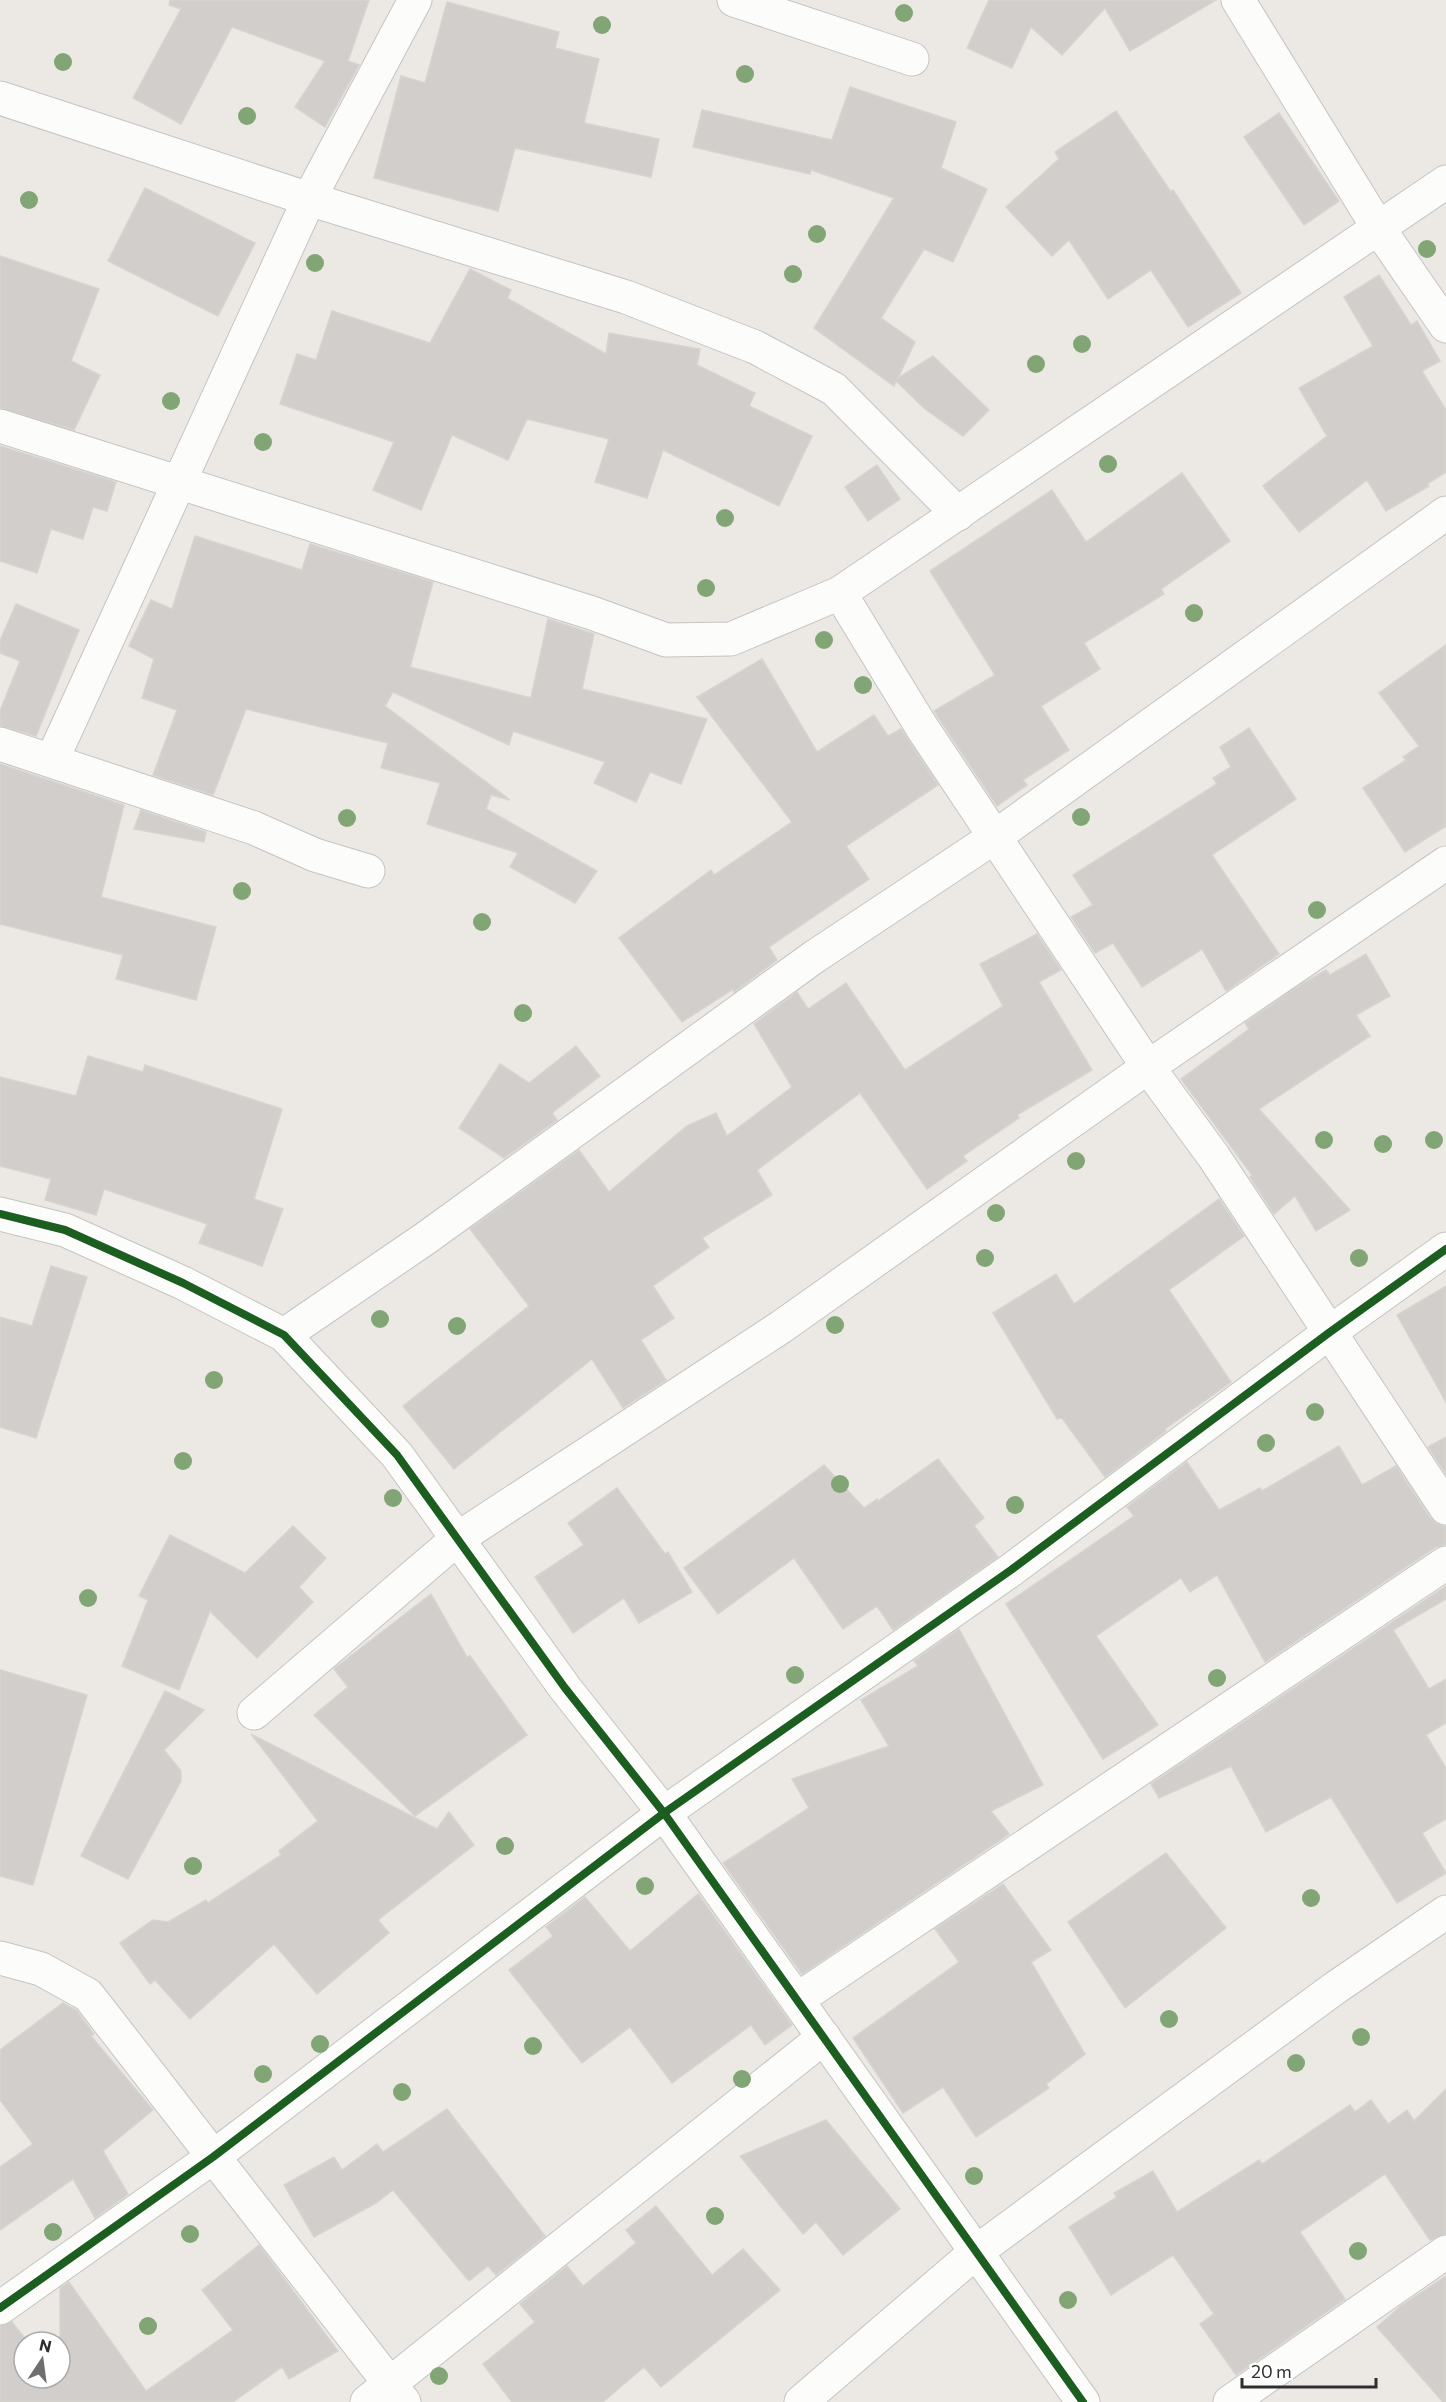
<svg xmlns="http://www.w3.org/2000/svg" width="1446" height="2402" font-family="Commissioner,sans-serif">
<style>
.building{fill:#d1cecb;stroke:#d7d4d0;stroke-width:1.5}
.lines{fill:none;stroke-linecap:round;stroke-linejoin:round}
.street-casing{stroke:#c5c4c5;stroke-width:35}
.street{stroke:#fcfcfb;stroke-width:33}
.cycleway-casing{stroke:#fff;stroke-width:11}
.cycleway{stroke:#1b5e20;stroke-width:8}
.tree{fill:#82a575}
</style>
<rect width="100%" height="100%" fill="#ece8e4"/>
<!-- building -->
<g class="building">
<path d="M170,0H369L348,61L359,65L325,127L295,107L325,61L232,27L181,124L133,98L181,9L169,5Z"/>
<path d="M989,0H1216L1130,51L1105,8L1062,55L1031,27L1012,68L967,48Z"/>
<path d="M447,2L559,32L555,48L599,59L584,123L659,139L651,177L515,148L498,211L374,178L401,76L425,83Z"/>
<path d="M850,87L956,122L941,168L987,189L953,262L924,249L881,318L915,342L898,378L933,356L989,410L963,436L925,409L896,381L894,386L814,328L894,198L811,170L810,174L693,147L702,110L832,140Z"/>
<path d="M1116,111L1171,192L1173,190L1241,293L1188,327L1151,270L1108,299L1069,240L1052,256L1006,207L1059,159L1055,152Z"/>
<path d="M1279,113L1339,201L1304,225L1244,137Z"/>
<path d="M145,188L255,243L218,316L108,261Z"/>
<path d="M0,256L99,289L71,361L100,375L74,430L0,408Z"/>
<path d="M470,269L511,290L507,298L606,354L609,333L700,349L697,365L755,393L749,406L812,436L779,506L663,450L647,498L595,482L609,439L527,419L508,460L452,435L421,510L373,490L394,442L280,404L297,354L316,360L332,311L430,343Z"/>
<path d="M1379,275L1411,325L1417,321L1440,361L1422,371L1446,410V472L1427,484L1429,486L1386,511L1367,480L1299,532L1263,486L1327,436L1299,388L1373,346L1344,297Z"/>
<path d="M0,446L116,482L107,511L93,507L83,539L51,529L37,573L0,561Z"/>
<path d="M877,465L900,499L868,521L845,487Z"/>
<path d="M1182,473L1230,541L1161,589L1164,594L1084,643L1100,669L1041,706L1069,750L1023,780L1027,785L997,806L934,711L995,675L930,571L1052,490L1086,542Z"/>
<path d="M195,536L302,570L310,544L433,582L410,667L531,698L548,619L594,634L582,689L707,719L681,784L650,772L636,802L594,783L605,762L513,731L509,745L393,692L385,706L510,800L491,795L486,809L597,871L575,903L510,867L518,853L427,824L440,783L381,768L388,743L246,709L213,795L153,775L177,710L142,698L154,659L129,646L151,600L172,609Z"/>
<path d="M16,604L79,630L36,736L0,726V711L20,661L0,653V641Z"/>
<path d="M1446,645V826L1405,852L1363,788L1406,760L1403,757L1419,746L1379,693Z"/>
<path d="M762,659L817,752L874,715L888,736L901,729L938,785L846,846L869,879L769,947L777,960L734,992L733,989L682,1022L619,938L711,870L714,875L792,822L697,697Z"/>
<path d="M1249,728L1296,799L1212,855L1279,954L1226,991L1202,949L1142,987L1113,943L1095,953L1071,917L1093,905L1073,875L1217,784L1213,778L1231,767L1220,747Z"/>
<path d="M0,764L124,805L101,897L216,927L196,1000L116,979L123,955L0,924Z"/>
<path d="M141,810L206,832L204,842L134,829Z"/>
<path d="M1037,934L1061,970L1039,982L1092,1070L1017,1115L1019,1118L963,1156L967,1161L927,1189L860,1093L757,1170L772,1195L702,1238L709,1247L653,1286L674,1318L641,1340L666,1380L623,1408L592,1359L454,1469L403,1406L529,1306L470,1229L579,1150L609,1192L687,1126L716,1113L727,1136L792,1087L754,1024L797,992L808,1009L846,983L905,1070L1003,1006L980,964Z"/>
<path d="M1366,954L1390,996L1356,1015L1370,1036L1259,1109L1350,1210L1316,1231L1295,1196L1274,1214L1250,1177L1252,1175L1181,1079L1249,1029L1245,1023L1300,985L1326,970L1330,975Z"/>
<path d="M576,1046L600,1076L552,1113L557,1120L504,1158L459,1128L500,1064L529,1083Z"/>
<path d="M88,1056L143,1072L145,1065L282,1109L254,1199L283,1209L262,1266L199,1243L207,1224L104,1189L96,1215L45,1200L51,1179L0,1166V1077L76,1096Z"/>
<path d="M1219,1199L1244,1236L1169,1290L1231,1382L1165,1429L1166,1431L1105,1477L1062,1418L1057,1419L993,1313L1056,1274L1074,1304Z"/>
<path d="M51,1266L87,1277L36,1438L0,1427V1317L32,1326Z"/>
<path d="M1446,1286V1402L1397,1315Z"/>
<path d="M1446,1437V1474L1428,1447Z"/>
<path d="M1339,1446L1362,1485L1396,1466L1430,1518L1437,1524L1446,1527V1544L1436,1547L1265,1662L1217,1575L1190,1592L1181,1578L1096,1636L1158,1725L1103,1759L1006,1604L1134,1516L1127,1507L1187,1462L1219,1510L1260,1488L1262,1491Z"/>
<path d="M938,1459L984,1518L974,1526L998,1557L893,1630L877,1606L843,1629L794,1558L718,1614L684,1568L824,1465L864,1508L877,1499L878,1501Z"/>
<path d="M617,1488L665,1554L668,1552L692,1592L639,1623L624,1598L573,1633L535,1577L584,1545L568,1523Z"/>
<path d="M293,1526L326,1558L299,1587L313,1602L257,1658L210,1611L179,1690L122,1666L148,1600L139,1596L170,1535L245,1573Z"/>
<path d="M1446,1586V1599L1393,1630L1429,1689L1446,1679V1723L1426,1735L1446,1768V1819L1422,1833L1446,1873L1397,1903L1331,1797L1266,1832L1231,1766L1159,1798L1151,1784Z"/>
<path d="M431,1594L467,1657L470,1656L527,1735L415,1816L314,1715L348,1687L334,1669Z"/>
<path d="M959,1629L1043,1785L991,1811L1009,1834L802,1974L723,1863L809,1808L792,1779L889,1746L861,1700L918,1666L914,1661Z"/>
<path d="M0,1670L87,1695L33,1885L0,1876Z"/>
<path d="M165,1691L204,1710L164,1750L181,1771V1781L128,1879L81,1856Z"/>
<path d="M251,1734L437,1829L449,1812L474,1845L378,1920L389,1933L317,1994L274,1944L190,2019L155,1980L150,1984L120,1943L153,1920L168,1922L206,1900L208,1903L281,1855L279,1851L318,1821Z"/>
<path d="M1166,1853L1226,1928L1125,2008L1068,1922Z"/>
<path d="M1003,1884L1051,1950L1031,1962L1085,2054L1046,2084L1049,2088L976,2137L943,2087L903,2113L853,2038L959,1962L935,1929Z"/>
<path d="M698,1894L792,2025L765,2045L751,2025L672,2083L630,2027L582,2063L509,1970L553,1936L546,1927L585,1897L630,1951Z"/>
<path d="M63,2003L76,2010L94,2034L91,2036L153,2110L103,2151L128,2194L95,2218L73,2179L0,2230V2167L33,2144L0,2100V2050Z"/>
<path d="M1446,2089V2234L1430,2240L1385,2174L1300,2232L1345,2299L1236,2375L1200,2324L1214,2314L1173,2255L1111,2295L1069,2227L1117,2197L1114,2193L1153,2171L1177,2212L1259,2160L1262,2164L1350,2105L1355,2112L1371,2100L1388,2124L1407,2110L1414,2121Z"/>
<path d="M447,2109L545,2236L496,2275L488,2266L469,2281L393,2190L376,2203L314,2237L284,2185L334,2157L342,2170L377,2144L383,2152Z"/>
<path d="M826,2120L900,2209L843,2255L816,2222L803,2234L740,2156Z"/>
<path d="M656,2206L712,2275L743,2249L780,2290L661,2387L644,2367L603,2402H512L483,2364L535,2322L520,2304L567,2266L583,2286L636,2243L626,2230Z"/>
<path d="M259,2245L338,2351L289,2379L282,2367L233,2402H0V2326L12,2322L28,2342H24V2378H57L60,2381V2288L69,2282L146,2391L233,2330L202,2290Z"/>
<path d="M1446,2276V2402H1443L1377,2327L1401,2306Z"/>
</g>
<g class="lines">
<defs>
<g id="street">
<path d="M734,0L912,59"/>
<path d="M1238,0L1379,229L1446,326"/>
<path d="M0,98L309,199L626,297L755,347L834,389L958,514"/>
<path d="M0,426L592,613L666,640L731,639L840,593L1446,182"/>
<path d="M840,593L921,726L1148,1067L1214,1157L1446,1508"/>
<path d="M0,744L254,828L315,855L368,871"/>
<path d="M52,760L309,199L415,0"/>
<path d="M0,1214L65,1230L183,1283L284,1335L397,1455L565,1688L664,1813L1083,2402"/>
<path d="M284,1335L426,1238L814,957L996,836L1446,513"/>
<path d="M254,1713L457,1539L781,1327L1148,1067L1446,863"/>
<path d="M0,1958L41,1969L88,1995L404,2402"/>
<path d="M798,1999L1446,1563"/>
<path d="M0,2308L213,2157L664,1813L1011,1570L1330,1332L1446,1249"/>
<path d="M367,2402L824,2037"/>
<path d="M801,2402L976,2252L1335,1988L1446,1912"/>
<path d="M1230,2402L1446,2252"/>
</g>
</defs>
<!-- street casing -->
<use href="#street" class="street-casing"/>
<!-- street -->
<use href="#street" class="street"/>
<defs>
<g id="cycleway">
<path d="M0,1214L65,1230L183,1283L284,1335L397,1455L565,1688L664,1813L1083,2402"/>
<path d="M0,2308L213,2157L664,1813L1011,1570L1330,1332L1446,1249"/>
</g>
</defs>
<!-- cycleway casing -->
<use href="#cycleway" class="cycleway-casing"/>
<!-- cycleway -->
<use href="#cycleway" class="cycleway"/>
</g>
<!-- trees -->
<g class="tree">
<circle cx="904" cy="13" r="9"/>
<circle cx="602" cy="25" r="9"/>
<circle cx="63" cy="62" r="9"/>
<circle cx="745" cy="74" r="9"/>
<circle cx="247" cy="116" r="9"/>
<circle cx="29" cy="200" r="9"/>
<circle cx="817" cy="234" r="9"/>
<circle cx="1427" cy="249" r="9"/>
<circle cx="315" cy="263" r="9"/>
<circle cx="793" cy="274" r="9"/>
<circle cx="1082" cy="344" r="9"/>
<circle cx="1036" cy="364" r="9"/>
<circle cx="171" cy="401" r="9"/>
<circle cx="263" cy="442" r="9"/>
<circle cx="1108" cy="464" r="9"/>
<circle cx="725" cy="518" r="9"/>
<circle cx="706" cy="588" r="9"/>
<circle cx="1194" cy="613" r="9"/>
<circle cx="824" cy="640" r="9"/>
<circle cx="863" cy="685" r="9"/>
<circle cx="1081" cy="817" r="9"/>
<circle cx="347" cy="818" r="9"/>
<circle cx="242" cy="891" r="9"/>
<circle cx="1317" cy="910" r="9"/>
<circle cx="482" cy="922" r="9"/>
<circle cx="523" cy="1013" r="9"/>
<circle cx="1324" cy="1140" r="9"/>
<circle cx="1434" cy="1140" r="9"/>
<circle cx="1383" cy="1144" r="9"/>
<circle cx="1076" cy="1161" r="9"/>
<circle cx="996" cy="1213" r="9"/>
<circle cx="985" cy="1258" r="9"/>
<circle cx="1359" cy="1258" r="9"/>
<circle cx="380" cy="1319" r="9"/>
<circle cx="835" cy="1325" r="9"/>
<circle cx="457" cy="1326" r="9"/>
<circle cx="214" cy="1380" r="9"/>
<circle cx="1315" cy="1412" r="9"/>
<circle cx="1266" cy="1443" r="9"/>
<circle cx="183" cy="1461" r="9"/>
<circle cx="840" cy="1484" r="9"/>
<circle cx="393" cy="1498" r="9"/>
<circle cx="1015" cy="1505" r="9"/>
<circle cx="88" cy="1598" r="9"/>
<circle cx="795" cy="1675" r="9"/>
<circle cx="1217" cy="1678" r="9"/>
<circle cx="505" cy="1846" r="9"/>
<circle cx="193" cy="1866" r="9"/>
<circle cx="645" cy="1886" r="9"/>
<circle cx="1311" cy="1898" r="9"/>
<circle cx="1169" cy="2019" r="9"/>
<circle cx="1361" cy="2037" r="9"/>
<circle cx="320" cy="2044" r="9"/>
<circle cx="533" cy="2046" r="9"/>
<circle cx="1296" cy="2063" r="9"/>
<circle cx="263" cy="2074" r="9"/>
<circle cx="742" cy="2079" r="9"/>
<circle cx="402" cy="2092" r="9"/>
<circle cx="974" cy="2176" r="9"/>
<circle cx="715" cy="2216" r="9"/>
<circle cx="53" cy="2232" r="9"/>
<circle cx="190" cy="2234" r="9"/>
<circle cx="1358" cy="2251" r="9"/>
<circle cx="1068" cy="2300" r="9"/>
<circle cx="148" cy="2326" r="9"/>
<circle cx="439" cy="2376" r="9"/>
</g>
<!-- north arrow -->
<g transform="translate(42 2360) rotate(13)"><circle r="28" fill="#ffffff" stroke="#ababab" stroke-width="1.5"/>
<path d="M0-4.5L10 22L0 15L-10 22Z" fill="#706f6e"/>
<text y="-9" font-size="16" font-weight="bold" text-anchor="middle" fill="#2e2e2e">N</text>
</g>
<!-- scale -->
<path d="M1242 2378v9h134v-9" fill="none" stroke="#2e2e2e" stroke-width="3"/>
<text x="1251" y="2378" font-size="18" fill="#2e2e2e" stroke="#ffffff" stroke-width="4.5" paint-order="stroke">20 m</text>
</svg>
